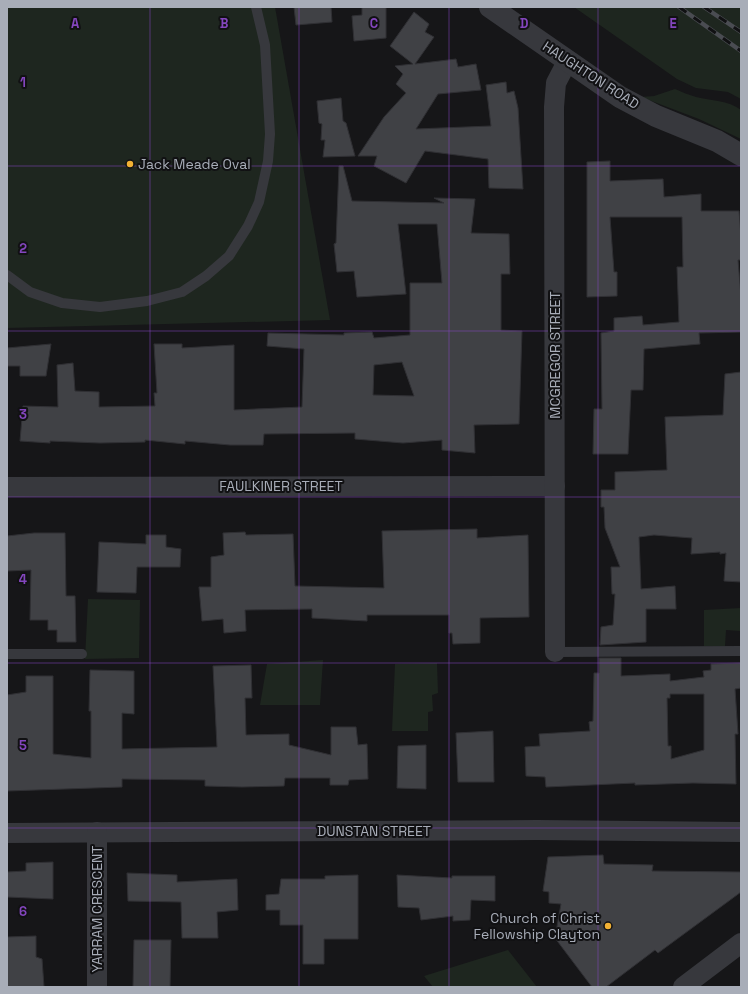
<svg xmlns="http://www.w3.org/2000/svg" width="748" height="994" font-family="'Space Grotesk',sans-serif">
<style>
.green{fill:#1e261f}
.building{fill:#404145;stroke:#303034;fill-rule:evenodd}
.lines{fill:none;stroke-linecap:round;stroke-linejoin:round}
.service{stroke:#37383d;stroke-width:10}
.minor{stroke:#37383d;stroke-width:20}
.tertiary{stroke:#37383d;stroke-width:22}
.rail-casing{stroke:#4a4c52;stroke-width:4.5}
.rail{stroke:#111113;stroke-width:3;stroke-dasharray:9;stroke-linecap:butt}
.grid{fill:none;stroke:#8446be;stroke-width:1;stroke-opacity:0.55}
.poi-dot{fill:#f2b134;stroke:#111113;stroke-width:1.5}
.labels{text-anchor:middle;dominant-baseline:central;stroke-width:4;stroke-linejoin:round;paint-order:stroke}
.street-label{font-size:14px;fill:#a8adb8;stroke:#111113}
.poi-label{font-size:14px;fill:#a8adb8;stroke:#111113;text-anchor:start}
.grid-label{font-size:13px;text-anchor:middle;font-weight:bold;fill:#8446be;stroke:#111113;stroke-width:4;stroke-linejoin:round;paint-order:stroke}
</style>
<rect width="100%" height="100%" fill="#161618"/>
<!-- green -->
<g class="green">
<path d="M7,7H275L330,320L7,328Z"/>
<path d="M574,7H741V99L728,92L696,88L677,79Z"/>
<path d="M675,89C682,92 689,95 696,97C711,101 728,100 741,110V139L699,119L641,97L654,96Z"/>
<path d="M88,599L140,600L139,658L85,659Z"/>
<path d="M741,608V631L726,630L725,646H704V610Z"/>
<path d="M323,660L320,705H260L267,664Z"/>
<path d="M437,663L438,693L432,695L433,711L428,712V731H392L395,664Z"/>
<path d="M508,950L537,987H433L424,976Z"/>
</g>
<!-- building -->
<g class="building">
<path d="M294,7H331L332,22L296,25Z"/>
<path d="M362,7H386V38L354,41L352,16L362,15Z"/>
<path d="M414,12L429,24L425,32L434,37L415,64L456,59L458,67L476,64L481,90L438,94L416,129L491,126L486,85L506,82L507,93L514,91L518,108L523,189L489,188L488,159L425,151L406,183L374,166L377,156H358L384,117L406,93L396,84L403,74L395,66L413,64L390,46Z"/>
<path d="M341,98L343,121L346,123L355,156L323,157L325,140H321L322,124L319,123L317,101Z"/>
<path d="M610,161V181L663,179L664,197L701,194V211H739L741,236V260H738L741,296V332L699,333L700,344L644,349L643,390H631L628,454H593L594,409H602L601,333L614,331V318L642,316L643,325L679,322L677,267H683L682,217H610L614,272H617V296L587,297V162Z"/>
<path d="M339,166H343L352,201L444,203L434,198L475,199L471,233L509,234L510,274H501V330L522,331L519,424L474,425L475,453L442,450V440L403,443L355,439V433L264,434L263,445H230L185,441V444L145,440V442L100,443L50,441V443L20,441L23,406L58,407L57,365L73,363L75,391L99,392V407L155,406L154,393H157L154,344H182V348L234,345V410L302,407L304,349L267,346L268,333L344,335V333L372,332L374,338L410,335V283H442L437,224H398L406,294L357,297L354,271L337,272L334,244L336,243ZM402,362L414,396L373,395L374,365Z"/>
<path d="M51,344L46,376H20V366H7V348Z"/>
<path d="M741,372V582L724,581L726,553L720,554V552L691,554L692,538L654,535L639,537L641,589L675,586L676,609H646V642L600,645L601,627L613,625L615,594H612L611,567H620L605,528L604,507H601V490H615V472L667,470L665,417L723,415L725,374Z"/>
<path d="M477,529V538L528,535L529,617L480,618V643L453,644L452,633H449V615H367V621L312,618V609L245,610L246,631L224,633L223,619L202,621L199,587H211V557L224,555L223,533L245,532L246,535L293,534L295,586L384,588L382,531Z"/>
<path d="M34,533H65L66,596H75L76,642H57V630H48V620H30L31,570L7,571V536Z"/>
<path d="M146,535H166V547L181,549L180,567H137L136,593L97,592L99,542L146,544Z"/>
<path d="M599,658H621V676L670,674V681L704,677L703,671L711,670V664L741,663V688L735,689L738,734H735L736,784L693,783L635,785V783L546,787L545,777L526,776L525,747L540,746L539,734L590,731L589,722L593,721L594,673H599ZM670,694H704V750L671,759V746H668L667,698H670Z"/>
<path d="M251,665L252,698H245L246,735L289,734V745L331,755V727H356L358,745L367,744L368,779L349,780L348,785H330V778H285L284,786L242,787L205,786V780L122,779V787L7,791V695L26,692V676H53V754L91,758V711H89L90,670L134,671V714L122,713V749L217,747L213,666Z"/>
<path d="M493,731L494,782H458L456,733Z"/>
<path d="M426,745V789L397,788L398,746Z"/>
<path d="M603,855L604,864L653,865L652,871L741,872V892L658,953L655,950L606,987H592L555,938L561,904L549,903V892L543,891L548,857Z"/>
<path d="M53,862V899L7,897V872L26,871V863Z"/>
<path d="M127,873L177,875V882L237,879L238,910L217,912L218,938H182L181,902L128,901Z"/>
<path d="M358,875V939H324V964H303V925H280V910H266V895L279,894L281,879H325V876Z"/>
<path d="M397,875L452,878V876H495V901L471,900L470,920L453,921V916L421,920L419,908L398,907Z"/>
<path d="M36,936V957L42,959L44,987H7V937Z"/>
<path d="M134,940H171L170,987H133Z"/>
</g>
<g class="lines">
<!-- service -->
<g class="service">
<path d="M7,275L30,292L62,303L100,307L147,301L182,292L206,276L229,256L248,226L259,202L268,161L270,134L265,45L256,7"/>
<path d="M555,652L741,651"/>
<path d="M7,654H82"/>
</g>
<!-- minor -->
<g class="minor">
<path d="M7,487L555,486"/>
<path d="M555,652L554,107L556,83L568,60"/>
<path d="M7,833L537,830L741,832"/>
<path d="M97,987V832"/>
<path d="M683,987L741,943"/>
</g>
<!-- tertiary -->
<path class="tertiary" d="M490,7L620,97L656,116L717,141L741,155"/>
<defs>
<g id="rail">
<path d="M679,7L741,51"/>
<path d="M704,7L741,32"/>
</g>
</defs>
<!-- rail casing -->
<use href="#rail" class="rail-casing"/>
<!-- rail -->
<use href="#rail" class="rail"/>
</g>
<!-- grid -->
<path class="grid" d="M150,7V987M299,7V987M449,7V987M598,7V987M7,166H741M7,331H741M7,497H741M7,663H741M7,828H741"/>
<!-- markers -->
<g class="poi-dot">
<circle cx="130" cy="164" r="4"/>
<circle cx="608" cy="926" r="4"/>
</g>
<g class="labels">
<!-- street labels -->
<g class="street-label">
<text transform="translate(591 75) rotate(33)">HAUGHTON ROAD</text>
<text transform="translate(555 355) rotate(-90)">MCGREGOR STREET</text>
<text x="281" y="486">FAULKINER STREET</text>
<text x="374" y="831">DUNSTAN STREET</text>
<text transform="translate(97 909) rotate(-90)">YARRAM CRESCENT</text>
</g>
<!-- poi labels -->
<g class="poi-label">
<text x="138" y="164">Jack Meade Oval</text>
<text x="600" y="918" text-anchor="end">Church of Christ<tspan x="600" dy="16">Fellowship Clayton</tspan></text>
</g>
</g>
<g class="grid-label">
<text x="75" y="28">A</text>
<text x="224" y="28">B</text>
<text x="374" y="28">C</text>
<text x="524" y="28">D</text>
<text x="673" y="28">E</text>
<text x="23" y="87">1</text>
<text x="23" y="253">2</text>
<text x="23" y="419">3</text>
<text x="23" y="584">4</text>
<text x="23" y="750">5</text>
<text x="23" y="916">6</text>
</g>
<!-- border -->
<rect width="748" height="994" fill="none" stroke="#a8adb8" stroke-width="16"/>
</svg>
